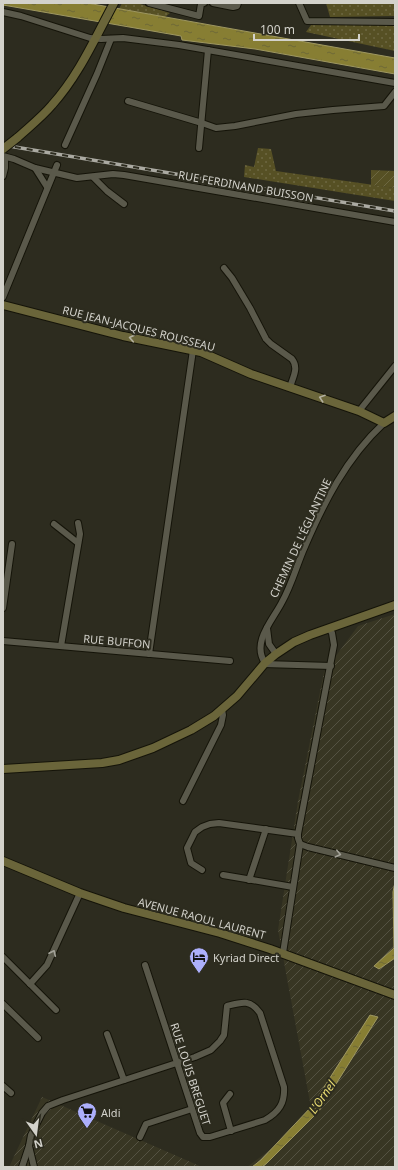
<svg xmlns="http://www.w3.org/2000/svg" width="398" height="1170" font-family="'Noto Sans',sans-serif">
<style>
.industrial{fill:url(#industrial-furrows)}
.grass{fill:url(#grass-dots)}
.garden{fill:url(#garden-furrows)}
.water{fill:url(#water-ripples);stroke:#9e9761}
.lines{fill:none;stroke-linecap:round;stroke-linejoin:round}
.street-casing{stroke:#151409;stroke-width:8}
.secondary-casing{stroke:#151409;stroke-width:10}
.street{stroke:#5a594b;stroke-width:6}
.secondary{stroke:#6a653a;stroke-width:8}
.rail-casing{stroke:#abaaa2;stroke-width:3.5}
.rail{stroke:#2d2c1f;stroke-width:2;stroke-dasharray:6;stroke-linecap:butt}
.secondary-bridge-casing{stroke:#151409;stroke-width:10;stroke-linecap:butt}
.secondary-bridge{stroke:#6a653a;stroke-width:8}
.oneway{stroke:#b4b1a0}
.oneway2{stroke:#a3a298}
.labels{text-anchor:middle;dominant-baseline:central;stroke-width:4;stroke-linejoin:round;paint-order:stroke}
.street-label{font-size:11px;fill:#d3d2cb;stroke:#2d2c1f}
.poi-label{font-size:11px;fill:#d3d2cb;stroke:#2d2c1f;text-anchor:start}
.water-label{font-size:12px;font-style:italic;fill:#e7da71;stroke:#2d2c1f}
</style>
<defs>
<pattern id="industrial-furrows" width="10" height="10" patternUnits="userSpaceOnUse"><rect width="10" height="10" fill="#383623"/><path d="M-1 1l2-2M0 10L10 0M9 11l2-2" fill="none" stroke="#545242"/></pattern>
<pattern id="grass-dots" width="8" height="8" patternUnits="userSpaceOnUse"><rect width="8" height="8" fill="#565024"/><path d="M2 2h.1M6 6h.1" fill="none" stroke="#6d6842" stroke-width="1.8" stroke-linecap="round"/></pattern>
<pattern id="garden-furrows" width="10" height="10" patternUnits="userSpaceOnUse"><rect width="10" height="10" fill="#565024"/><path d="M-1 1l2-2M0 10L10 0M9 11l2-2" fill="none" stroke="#6d6842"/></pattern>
<pattern id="water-ripples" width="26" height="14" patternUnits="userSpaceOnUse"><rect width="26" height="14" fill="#877e33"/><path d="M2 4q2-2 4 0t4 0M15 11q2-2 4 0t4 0" fill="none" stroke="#6e6836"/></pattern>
</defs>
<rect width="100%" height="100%" fill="#2d2c1f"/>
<!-- industrial -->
<g class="industrial">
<path d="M395,614V1167H247L274,1147L312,1113L278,930L298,801L324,672L358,626Z"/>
<path d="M42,1097L202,1167H9Z"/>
</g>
<!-- grass -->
<g class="grass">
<path d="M122,3H137L170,13L165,17L119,9Z"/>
<path d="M326,3H395V16L330,17Z"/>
<path d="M395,24V51L306,32L311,25Z"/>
<path d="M258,148L271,149L276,171L395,188V201L244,177L245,165L254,167Z"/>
</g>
<!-- garden -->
<path class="garden" d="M371,170L395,171V188L371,185Z"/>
<!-- water -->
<g class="water">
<path d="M3,3H87L395,58V74L255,49L182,40L181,36L3,5Z"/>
<path d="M395,882V958L379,969L374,966L394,948L393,892Z"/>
<path d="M370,1015L378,1017L319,1111L267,1163L262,1167H252L261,1160L312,1106Z"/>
</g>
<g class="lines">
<defs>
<g id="street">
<path d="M149,3L199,16L201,4L204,3"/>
<path d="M213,3L233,7L237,6L238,3"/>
<path d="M299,3L307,21L395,22"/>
<path d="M3,12L21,16L90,38L101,39L123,38L179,45L395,83"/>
<path d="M128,101L202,123L216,128L235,126L296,114L333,110L384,106L395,92"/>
<path d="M65,145L97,74L111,39"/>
<path d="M199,148L208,50"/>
<path d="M3,156L14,159L35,168L47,187"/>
<path d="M35,168L77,178L113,174L124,175L395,222"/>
<path d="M3,176L5,168V157"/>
<path d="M93,177L107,191L124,204"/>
<path d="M224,268L232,278L250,308L266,339L271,344L292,359C299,368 293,377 290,387"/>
<path d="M3,297L57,165"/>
<path d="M359,411L395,366"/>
<path d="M54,524L78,543"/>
<path d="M3,608L12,544"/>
<path d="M267,628L269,644L276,654"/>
<path d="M3,641L230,661"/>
<path d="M61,646L80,534L78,523"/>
<path d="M149,654L193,350"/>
<path d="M265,663C251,642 273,620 282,602C291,586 296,568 303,551C323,504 346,458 384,423"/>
<path d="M264,664L331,666"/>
<path d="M183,801L221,725L223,715L222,710"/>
<path d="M300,844L298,838V834L334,645L332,633L329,628"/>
<path d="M300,844L308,847L395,868"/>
<path d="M202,870L191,863L187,848L195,832L202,827L210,824L219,823L298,834"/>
<path d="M223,875L293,887"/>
<path d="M249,880L266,829"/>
<path d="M283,953L300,844"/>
<path d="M3,957L56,1010"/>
<path d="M30,984L47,965L80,893"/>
<path d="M3,1004L38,1038"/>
<path d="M107,1034L124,1080"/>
<path d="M3,1086L11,1093"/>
<path d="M230,1094L223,1103L231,1131"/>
<path d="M140,1137L146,1124L192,1109"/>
<path d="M29,1146L34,1167"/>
<path d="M22,1167L29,1146L31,1135L42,1113L48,1106L63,1100L195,1057L211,1050L220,1041L224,1035L227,1006C242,1002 250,999 260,1013L284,1087C285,1103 279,1112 265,1120L210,1137H203L200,1133L145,965"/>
</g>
<g id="secondary">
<path d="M17,138C29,127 42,117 52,105C79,75 95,38 114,3"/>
<path d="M3,305L123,336L201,352L251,374L359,411L384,423L395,416"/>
<path d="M3,769L102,763L119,760L153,748L191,730L214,716L237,696L265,663L276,654L294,642L310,635L395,605"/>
<path d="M3,861L80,893L124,908L220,933L270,949L395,995"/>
</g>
</defs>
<!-- street casing -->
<use href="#street" class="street-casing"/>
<!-- secondary casing -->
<use href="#secondary" class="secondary-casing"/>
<!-- street -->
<use href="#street" class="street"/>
<!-- secondary -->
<use href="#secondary" class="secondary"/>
<defs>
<path id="rail" d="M3,145L395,211"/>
</defs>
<!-- rail casing -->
<use href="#rail" class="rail-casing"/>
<!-- rail -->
<use href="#rail" class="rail"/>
<defs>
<path id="secondary-bridge" d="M3,149L17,138"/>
</defs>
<!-- secondary-bridge casing -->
<use href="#secondary-bridge" class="secondary-bridge-casing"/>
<!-- secondary-bridge -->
<use href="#secondary-bridge" class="secondary-bridge"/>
</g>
<!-- one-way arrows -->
<defs><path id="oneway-chevron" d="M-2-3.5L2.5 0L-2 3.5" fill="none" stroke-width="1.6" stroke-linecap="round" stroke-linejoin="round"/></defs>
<g class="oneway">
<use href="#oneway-chevron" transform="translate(132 338) rotate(-168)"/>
<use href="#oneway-chevron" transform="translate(322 398) rotate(-161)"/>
</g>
<g class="oneway2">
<use href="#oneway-chevron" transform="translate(338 854) rotate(13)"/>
<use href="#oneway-chevron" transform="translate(53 953) rotate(-65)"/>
</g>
<!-- icons -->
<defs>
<symbol id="hotel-pin" viewBox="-11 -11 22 30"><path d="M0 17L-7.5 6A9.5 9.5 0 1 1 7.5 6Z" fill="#acaffb" stroke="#2d2c1f"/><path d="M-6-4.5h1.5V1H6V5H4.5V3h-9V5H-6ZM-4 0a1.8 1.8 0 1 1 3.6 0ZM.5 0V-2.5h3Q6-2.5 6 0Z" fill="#111"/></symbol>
<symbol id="supermarket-pin" viewBox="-11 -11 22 30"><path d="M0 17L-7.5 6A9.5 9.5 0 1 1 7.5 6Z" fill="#acaffb" stroke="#2d2c1f"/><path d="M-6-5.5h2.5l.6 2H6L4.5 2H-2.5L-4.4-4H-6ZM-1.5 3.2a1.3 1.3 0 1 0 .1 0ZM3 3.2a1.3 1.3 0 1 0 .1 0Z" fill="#111"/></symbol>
</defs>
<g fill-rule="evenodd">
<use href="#hotel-pin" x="188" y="946" width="22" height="30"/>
<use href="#supermarket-pin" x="76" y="1101" width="22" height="30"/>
</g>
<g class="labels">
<!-- street labels -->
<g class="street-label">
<text transform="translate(246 186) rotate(10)">RUE FERDINAND BUISSON</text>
<text transform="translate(139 328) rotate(14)">RUE JEAN-JACQUES ROUSSEAU</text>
<text transform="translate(300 538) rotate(-65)">CHEMIN DE L'ÉGLANTINE</text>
<text transform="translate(117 641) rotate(5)">RUE BUFFON</text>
<text transform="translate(202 918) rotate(15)">AVENUE RAOUL LAURENT</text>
<text transform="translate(191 1074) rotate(72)">RUE LOUIS BREGUET</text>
</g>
<!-- poi labels -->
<g class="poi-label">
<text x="213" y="957">Kyriad Direct</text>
<text x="101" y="1112">Aldi</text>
</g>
<!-- water labels -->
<g class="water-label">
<text transform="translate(322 1097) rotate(-55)">L'Ornel</text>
</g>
</g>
<!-- border -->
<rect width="398" height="1170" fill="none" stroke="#d3d2cb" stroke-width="8"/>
<!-- north arrow -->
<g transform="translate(36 1134) rotate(166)" stroke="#2d2c1f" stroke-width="3" paint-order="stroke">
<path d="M0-3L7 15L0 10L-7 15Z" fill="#d3d2cb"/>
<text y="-6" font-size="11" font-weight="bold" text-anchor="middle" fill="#d3d2cb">N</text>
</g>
<!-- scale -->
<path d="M254 34v6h105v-6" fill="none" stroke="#d3d2cb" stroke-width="2"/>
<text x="260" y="34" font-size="12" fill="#d3d2cb" stroke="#2d2c1f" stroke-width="3" paint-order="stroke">100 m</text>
</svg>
